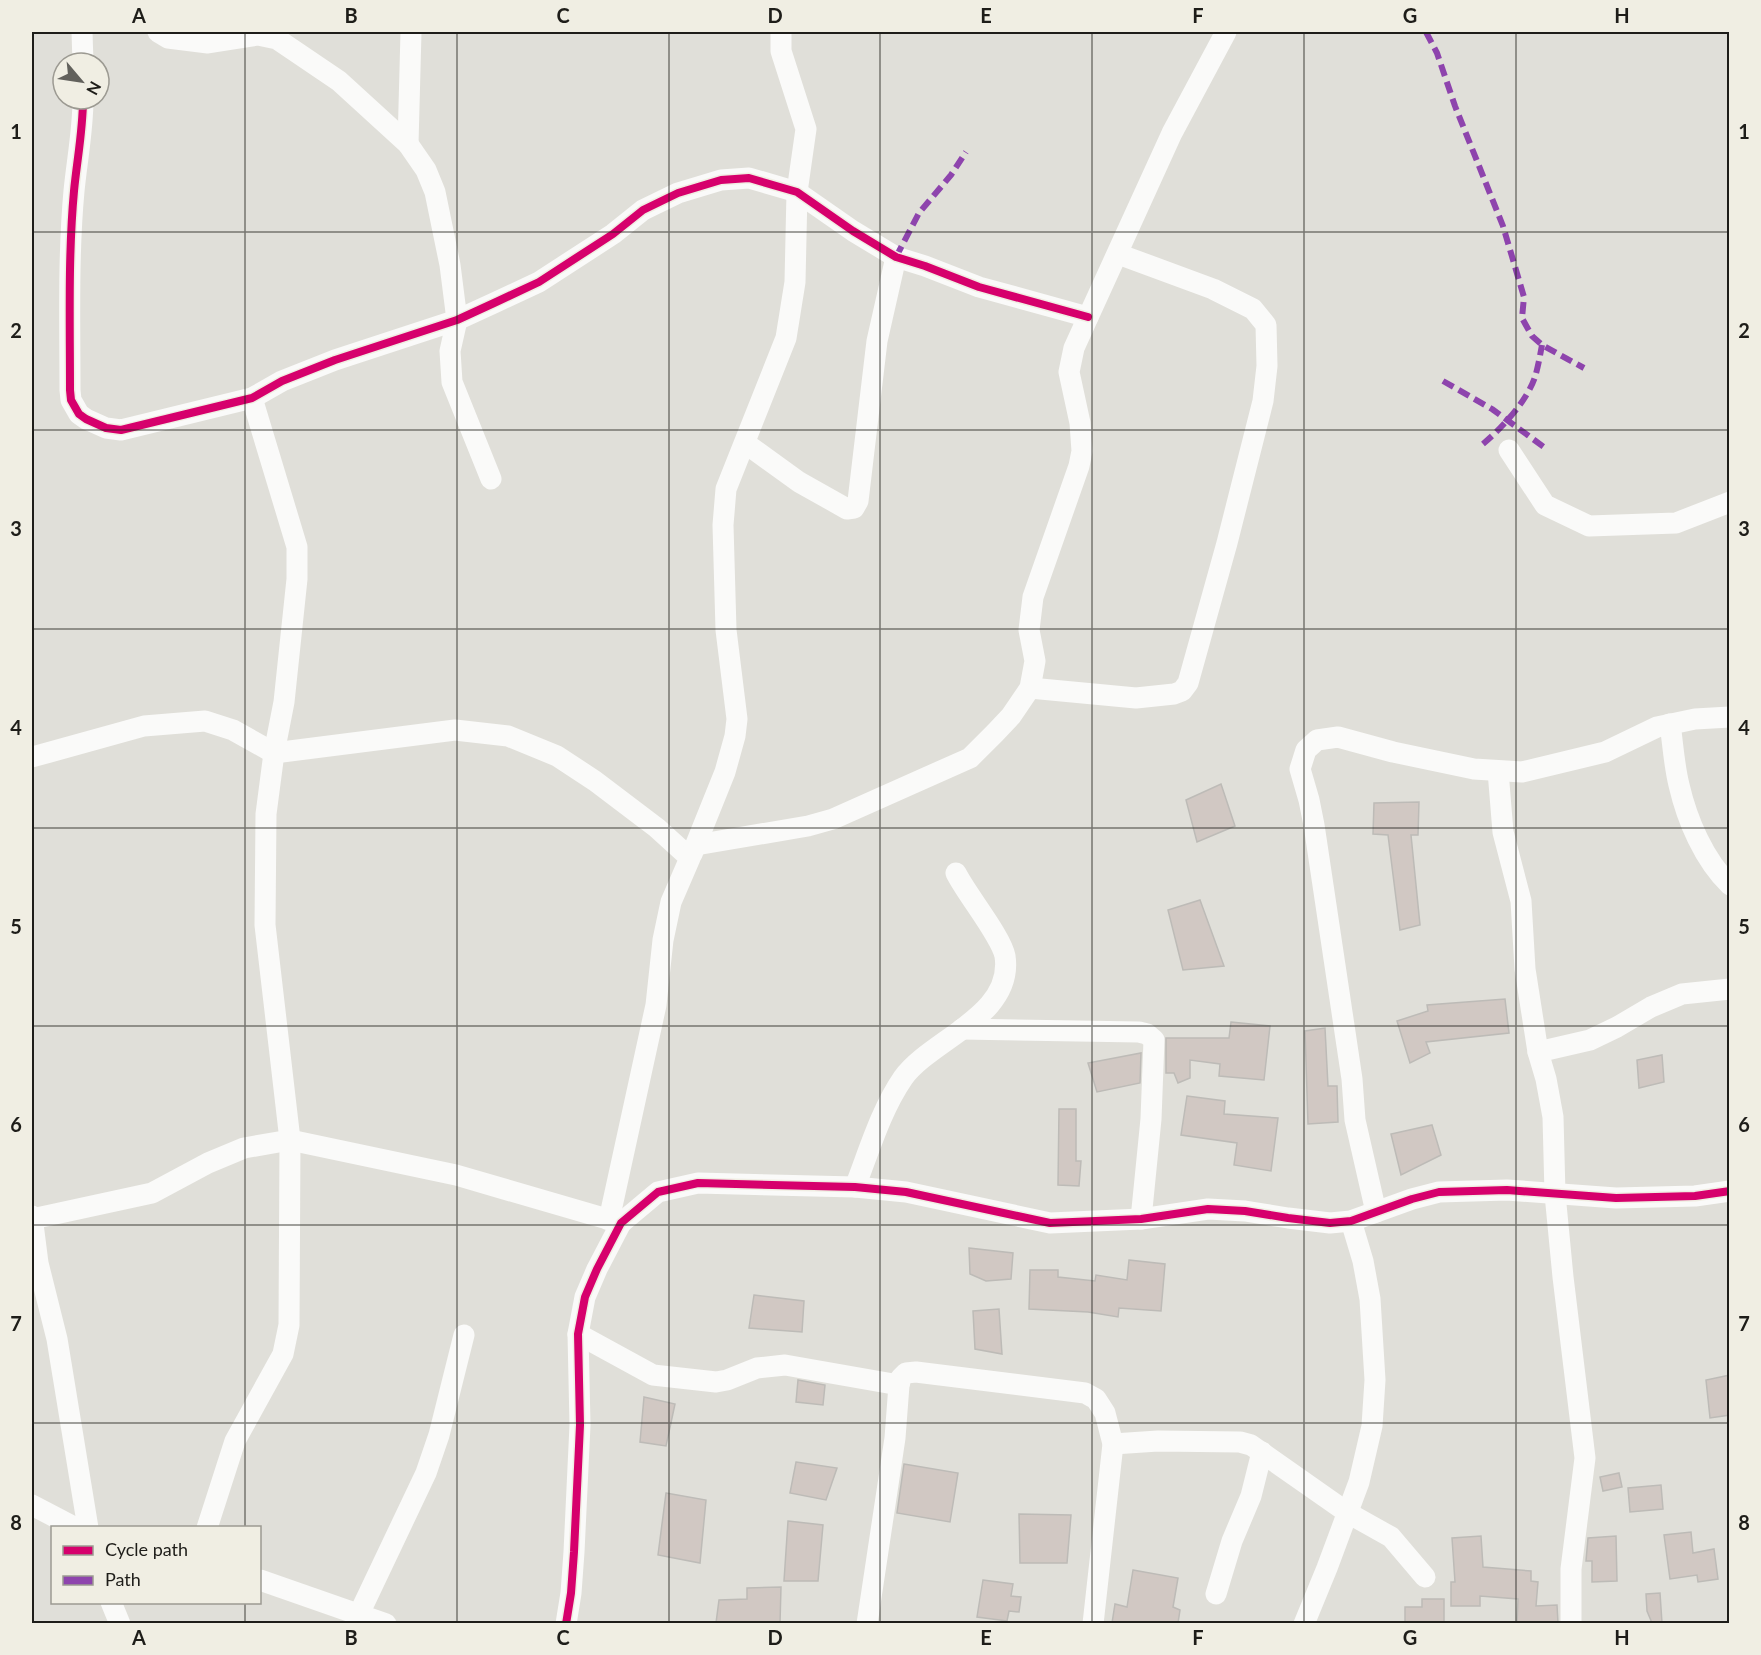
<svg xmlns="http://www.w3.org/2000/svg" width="1761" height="1655" font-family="Lato,sans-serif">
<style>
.building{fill:#d1c8c3;stroke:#bdbbb7;stroke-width:1.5}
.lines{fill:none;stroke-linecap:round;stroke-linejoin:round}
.minor{stroke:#fafaf9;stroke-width:21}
.quiet{stroke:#8e44ad;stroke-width:6;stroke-dasharray:12 6;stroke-linecap:butt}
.cycleway-casing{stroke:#f0eee3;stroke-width:11}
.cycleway{stroke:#d6006c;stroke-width:8}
.grid{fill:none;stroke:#1e1d19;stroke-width:1.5;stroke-opacity:0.55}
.neatline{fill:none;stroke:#1e1d19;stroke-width:2}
.grid-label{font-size:20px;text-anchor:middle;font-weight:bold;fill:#1e1d19}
</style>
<rect width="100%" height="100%" fill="#e0dfd9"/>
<!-- building -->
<g class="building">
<path d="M1221,784L1235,826L1197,842L1186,800Z"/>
<path d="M1419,802L1418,835H1411L1420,925L1400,930L1388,835L1373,834L1374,803Z"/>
<path d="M1200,900L1224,966L1183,970L1168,910Z"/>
<path d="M1505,999L1509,1033L1426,1042L1430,1053L1410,1063L1397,1021L1428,1011L1427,1005Z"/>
<path d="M1231,1022L1270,1026L1264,1080L1219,1076L1220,1064L1190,1060V1078L1178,1083L1174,1073H1166V1038H1229Z"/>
<path d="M1325,1028L1328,1086H1337L1338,1122L1308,1124L1305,1031Z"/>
<path d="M1141,1053L1140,1083L1097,1092L1088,1063Z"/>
<path d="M1662,1055L1664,1082L1639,1088L1637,1060Z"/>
<path d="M1187,1096L1225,1101L1224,1114L1278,1118L1271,1171L1234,1165L1237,1143L1181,1135Z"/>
<path d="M1059,1109H1076V1161H1081L1079,1186L1058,1185Z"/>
<path d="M1432,1125L1441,1155L1401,1175L1391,1134Z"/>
<path d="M969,1248L1013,1253L1011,1279L986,1281L970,1274Z"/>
<path d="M1129,1260L1165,1264L1161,1311L1119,1308L1118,1317L1088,1312L1029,1309L1030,1270H1058V1277L1095,1281L1096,1275L1127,1280Z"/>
<path d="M754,1295L804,1301L802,1332L749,1328Z"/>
<path d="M999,1309L1002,1354L975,1349L973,1311Z"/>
<path d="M1730,1375V1415L1710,1418L1706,1380Z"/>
<path d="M798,1380L825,1385L823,1405L796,1402Z"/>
<path d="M644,1397L675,1404L666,1446L640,1442Z"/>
<path d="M796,1462L837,1468L826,1500L790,1493Z"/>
<path d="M904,1464L958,1473L950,1522L897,1513Z"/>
<path d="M1619,1473L1622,1487L1603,1491L1600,1477Z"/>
<path d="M1661,1485L1663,1509L1630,1512L1628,1488Z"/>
<path d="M666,1493L706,1500L700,1563L658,1555Z"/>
<path d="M1019,1514L1071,1515L1067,1563H1020Z"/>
<path d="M788,1521L823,1525L818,1581H784Z"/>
<path d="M1691,1532L1693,1553L1714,1549L1718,1579L1698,1582L1697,1575L1670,1579L1664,1535Z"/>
<path d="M1481,1536L1483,1567L1531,1571V1581L1538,1582L1536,1606L1557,1605L1558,1623H1517L1518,1599L1480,1596V1606H1451V1582H1455L1452,1538Z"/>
<path d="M1616,1536L1617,1581L1592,1582V1561H1586L1588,1538Z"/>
<path d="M1133,1570L1178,1578L1173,1607L1180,1610L1178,1623H1112L1115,1604L1127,1607Z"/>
<path d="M983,1580L1013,1584L1011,1596L1021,1597L1019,1612L1009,1611L1007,1621L977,1617Z"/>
<path d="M781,1587L780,1623H716L719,1600L747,1599V1588Z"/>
<path d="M1660,1593L1662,1623H1652L1647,1611L1646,1594Z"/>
<path d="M1422,1599H1444V1623H1405V1607H1422Z"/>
</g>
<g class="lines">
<!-- minor -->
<g class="minor">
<path d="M82,32L83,63"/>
<path d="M158,32L168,38L208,43L258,35L277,39L339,81L408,144L426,170L435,192L450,265L457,320L450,351L452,382L491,479"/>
<path d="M83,99C83,130 77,160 74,191C68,256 70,324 70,390L71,400L79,414L86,419L106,428L121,430L252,398L282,381L335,360L457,320L494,303L539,282L613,234L643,210L678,193L721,180L749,178L797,192L853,231L896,257L925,266L979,287L1088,317"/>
<path d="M408,144L411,32"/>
<path d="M745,443L799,482L847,509L854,508L858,501L877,341L896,257"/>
<path d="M1509,450L1545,505L1589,526L1676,523L1730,502"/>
<path d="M1030,688L1136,698L1174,694L1182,691L1188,683L1227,543L1263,401L1267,366L1266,325L1253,309L1213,289L1118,254"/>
<path d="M1670,724C1673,744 1674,765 1679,785C1687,820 1704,860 1730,885"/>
<path d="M32,757L144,726L205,721L233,730L274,753L455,730L508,736L557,756L595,781L657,828L690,858L671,902L663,940L656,1005L609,1220"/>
<path d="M1498,771L1503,832L1521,901L1525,969L1538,1052L1546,1079L1553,1117L1555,1194L1563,1277L1585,1458L1571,1569V1624"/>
<path d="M696,845L808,826L833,819L970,758L995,733L1011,716L1030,688L1035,661L1029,630L1033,597L1079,466L1082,451L1080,423L1069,372L1074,348L1172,133L1226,32"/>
<path d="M692,854L725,772L735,736L737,719L726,630L723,525L726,489L786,338L795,282L797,192L806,129L781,51V32"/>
<path d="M962,1029L1139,1032L1147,1034L1154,1040L1151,1119L1141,1219"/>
<path d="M1538,1052L1590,1040L1617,1027L1651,1007L1682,994L1730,989"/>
<path d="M855,1187C869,1151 881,1110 903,1078C931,1039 1014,1016 1005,956C1001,936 967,895 956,873"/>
<path d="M1376,1212L1355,1120L1352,1079L1314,825L1309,800L1300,769L1306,750L1317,740L1338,737L1393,752L1474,769L1522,772L1605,752L1657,727L1695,719L1730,717"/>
<path d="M32,1216L38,1263L57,1339L88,1528"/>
<path d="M32,1219L152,1193L208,1163L244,1148L290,1140L456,1175L621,1223"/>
<path d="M578,1334L653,1375L716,1382L727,1380L757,1368L785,1365L899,1385"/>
<path d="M1113,1444L1158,1441L1240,1442L1251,1445L1348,1513L1391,1537L1425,1577"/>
<path d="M32,1505L76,1528"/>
<path d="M207,1528L235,1441L283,1354L289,1325L290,1140L265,925L266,814L274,753L284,702L297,579V547L252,398"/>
<path d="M260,1580L386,1624"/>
<path d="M1216,1594L1232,1541L1251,1496L1262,1452"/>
<path d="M111,1602L120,1624"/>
<path d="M359,1614L426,1473L439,1435L464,1335"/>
<path d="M566,1624L571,1593L574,1552L580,1425L578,1334L585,1297L597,1269L621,1223L658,1192L698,1183L855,1187L906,1192L1050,1223L1141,1219L1208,1209L1245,1211L1288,1218L1330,1223L1351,1221L1412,1199L1439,1192L1507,1190L1616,1198L1695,1196L1730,1191"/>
<path d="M867,1624L895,1438L899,1385L901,1378L906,1373L916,1372L1085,1393L1096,1399L1105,1413L1113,1444L1093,1624"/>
<path d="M1304,1624L1327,1568L1359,1482L1372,1426L1375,1380L1370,1299L1363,1261L1351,1221"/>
</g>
<!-- quiet -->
<g class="quiet">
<path d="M1426,32L1437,53L1455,106L1503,226L1524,297L1522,318L1532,336L1542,345L1584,368"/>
<path d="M896,257L919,213L951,175L966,152"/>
<path d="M1443,381L1492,409L1548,450"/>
<path d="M1483,444C1502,428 1527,401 1535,377C1538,367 1540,356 1542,345"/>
</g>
<defs>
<g id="cycleway">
<path d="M83,99C83,130 77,160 74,191C68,256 70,324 70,390L71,400L79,414L86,419L106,428L121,430L252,398L282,381L335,360L457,320L494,303L539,282L613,234L643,210L678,193L721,180L749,178L797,192L853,231L896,257L925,266L979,287L1088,317"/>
<path d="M566,1624L571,1593L574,1552L580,1425L578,1334L585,1297L597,1269L621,1223L658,1192L698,1183L855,1187L906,1192L1050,1223L1141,1219L1208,1209L1245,1211L1288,1218L1330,1223L1351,1221L1412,1199L1439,1192L1507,1190L1616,1198L1695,1196L1730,1191"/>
</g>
</defs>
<!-- cycleway casing -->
<use href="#cycleway" class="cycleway-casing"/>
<!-- cycleway -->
<use href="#cycleway" class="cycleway"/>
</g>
<!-- grid -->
<path class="grid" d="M245,32V1528M457,32V1624M669,32V1624M880,32V1624M1092,32V1624M1304,32V1624M1516,32V1624M32,232H1730M32,430H1730M32,629H1730M32,828H1730M32,1026H1730M32,1225H1730M32,1423H1730M245,1602V1624"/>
<!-- border -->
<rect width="1761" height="1655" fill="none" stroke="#f0eee3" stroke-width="66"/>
<!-- legend -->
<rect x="51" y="1526" width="210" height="78" fill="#f0eee3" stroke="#9c9a92" stroke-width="1.5"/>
<rect x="63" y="1546" width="30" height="9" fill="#d6006c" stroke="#9c9a92" stroke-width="1.5"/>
<text x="105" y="1556" font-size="18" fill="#1e1d19">Cycle path</text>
<rect x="63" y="1576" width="30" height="9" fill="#8e44ad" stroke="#9c9a92" stroke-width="1.5"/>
<text x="105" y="1586" font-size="18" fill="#1e1d19">Path</text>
<!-- north arrow -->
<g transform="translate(81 81) rotate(119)"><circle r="28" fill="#f0eee3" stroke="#9c9a92" stroke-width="1.5"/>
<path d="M0-4.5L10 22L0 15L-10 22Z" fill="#62615c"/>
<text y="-9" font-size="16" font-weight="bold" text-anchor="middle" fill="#1e1d19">N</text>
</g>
<rect x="33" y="33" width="1695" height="1589" class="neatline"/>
<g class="grid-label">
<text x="139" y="23">A</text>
<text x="351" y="23">B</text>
<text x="563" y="23">C</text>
<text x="775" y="23">D</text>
<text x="986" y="23">E</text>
<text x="1198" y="23">F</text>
<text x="1410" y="23">G</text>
<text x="1622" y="23">H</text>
<text x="16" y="139">1</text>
<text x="1744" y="139">1</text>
<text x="16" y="338">2</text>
<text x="1744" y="338">2</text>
<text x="16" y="536">3</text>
<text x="1744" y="536">3</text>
<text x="16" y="735">4</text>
<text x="1744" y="735">4</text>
<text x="16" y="934">5</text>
<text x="1744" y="934">5</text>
<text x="16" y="1132">6</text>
<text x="1744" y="1132">6</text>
<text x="16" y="1331">7</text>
<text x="1744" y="1331">7</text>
<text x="16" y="1530">8</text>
<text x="1744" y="1530">8</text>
<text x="139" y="1645">A</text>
<text x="351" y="1645">B</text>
<text x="563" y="1645">C</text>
<text x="775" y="1645">D</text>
<text x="986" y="1645">E</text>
<text x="1198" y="1645">F</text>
<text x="1410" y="1645">G</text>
<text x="1622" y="1645">H</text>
</g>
</svg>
